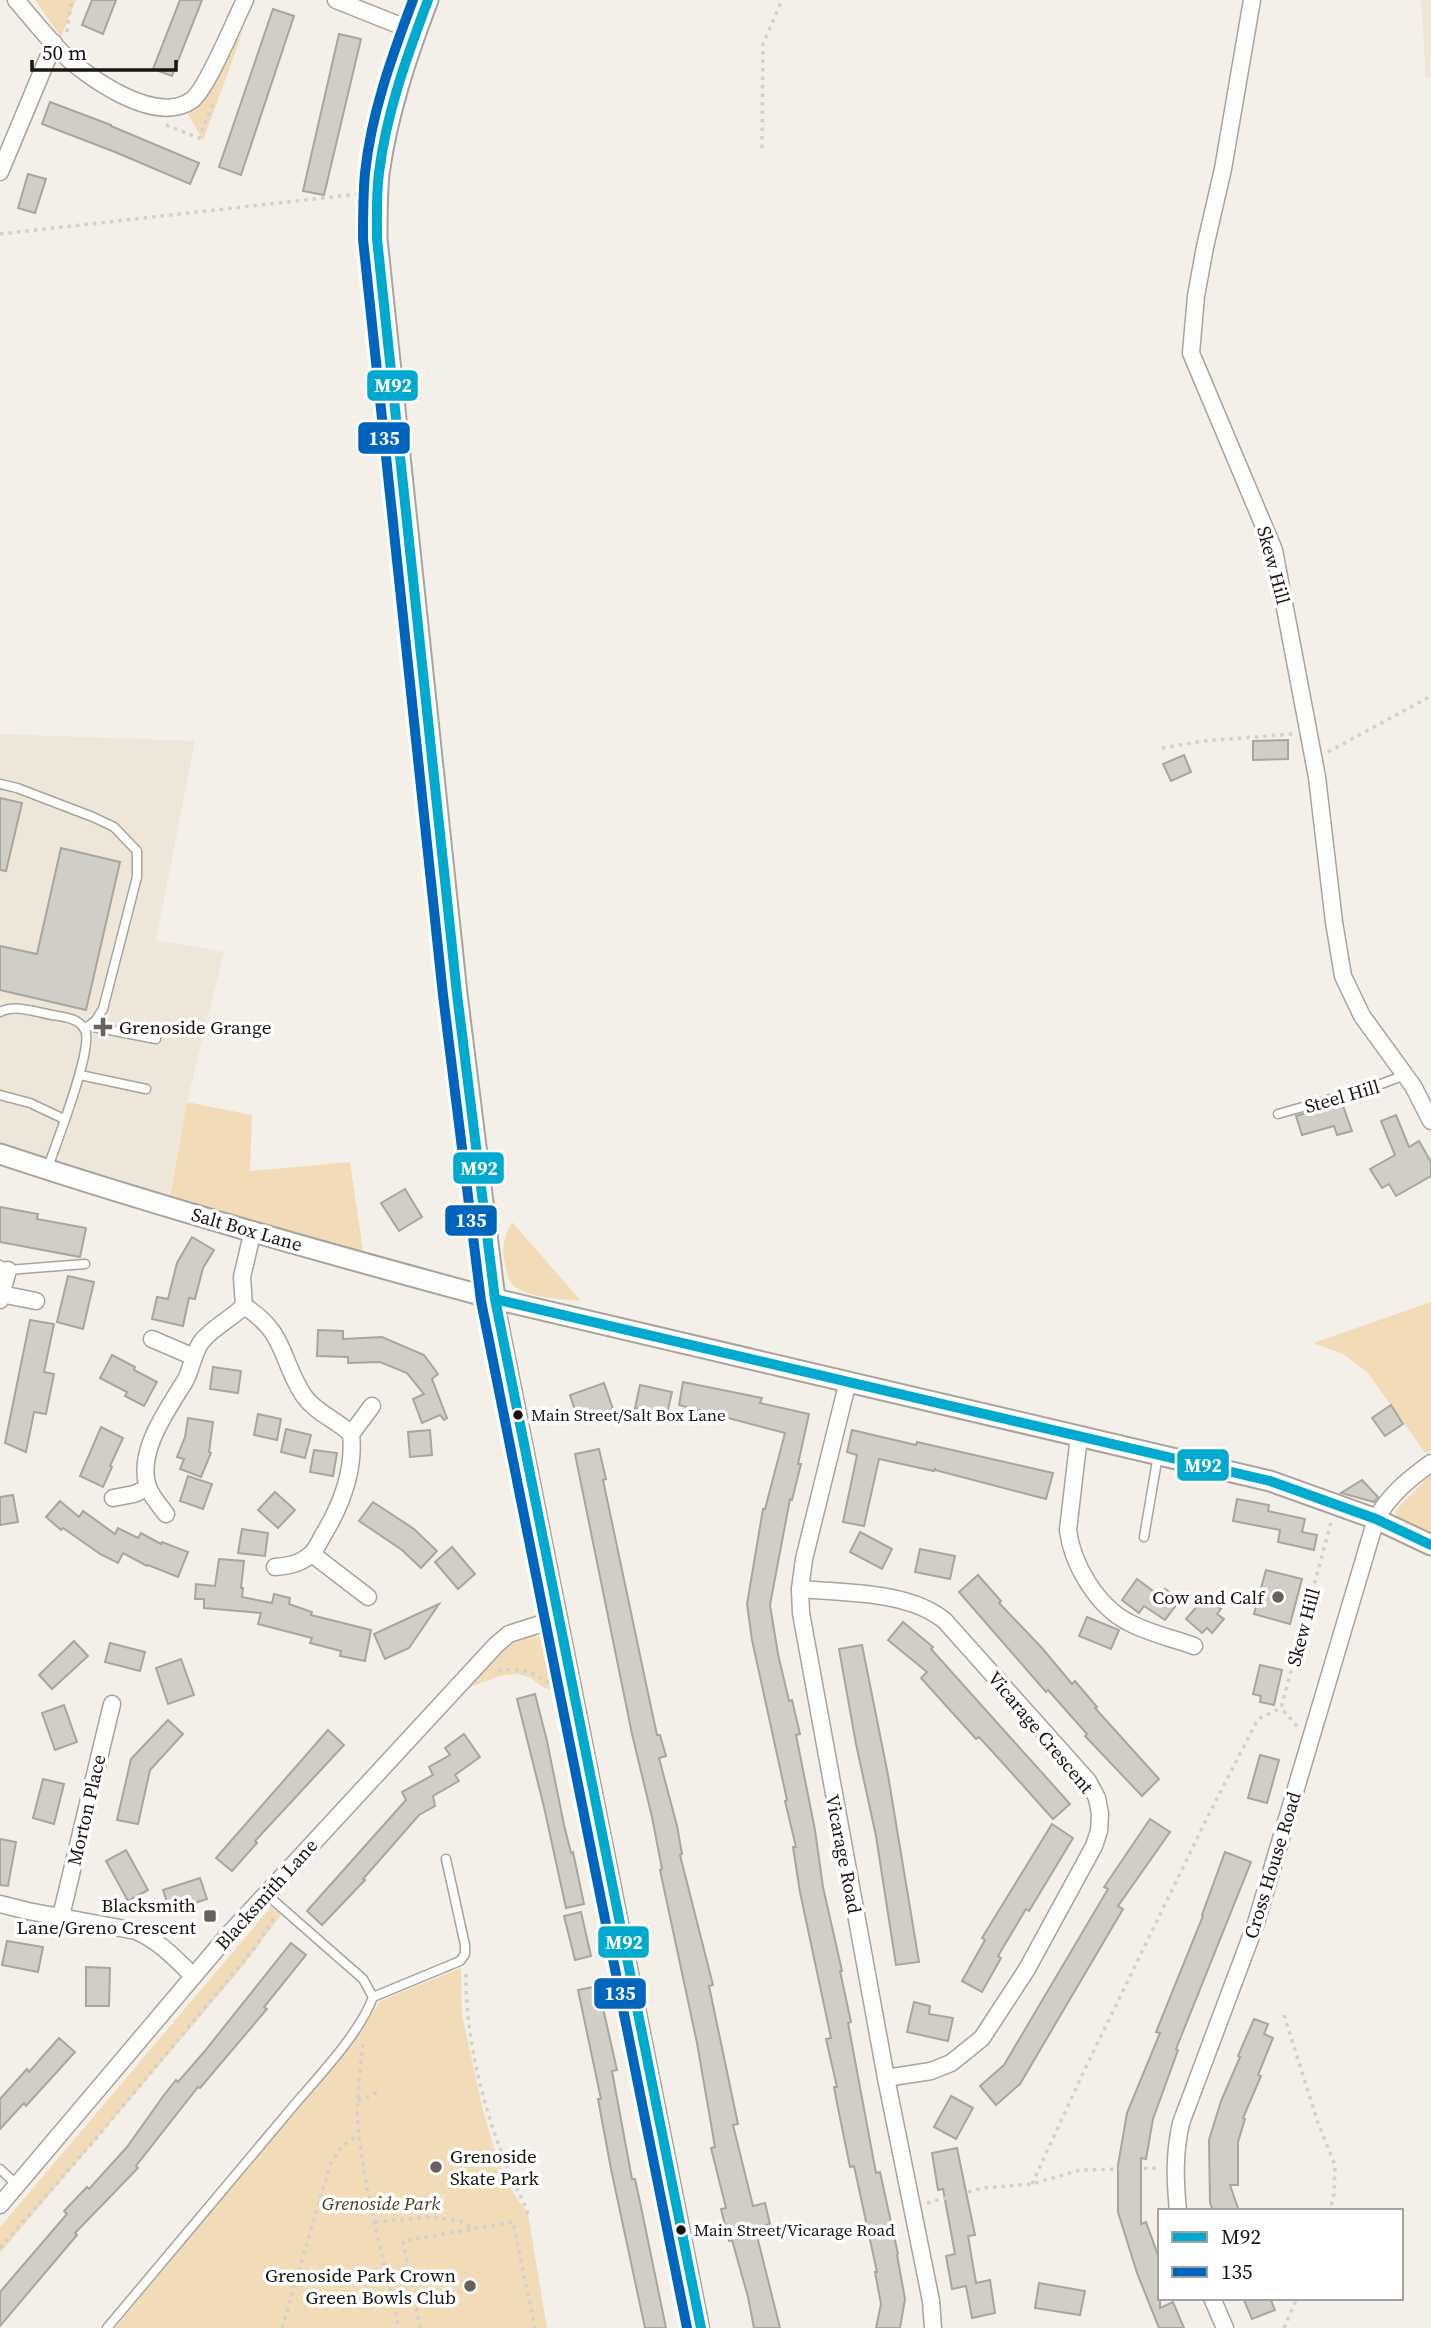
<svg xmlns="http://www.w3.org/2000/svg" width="1431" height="2328" font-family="'Source Serif 4',serif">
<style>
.built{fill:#eee6d8}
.green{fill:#f2dcb7}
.building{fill:#d1cdc7;stroke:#a8a59f;stroke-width:2}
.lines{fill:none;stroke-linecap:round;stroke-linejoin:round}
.service-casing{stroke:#a6a49e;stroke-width:11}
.minor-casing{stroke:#a6a49e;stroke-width:19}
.tertiary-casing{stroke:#a6a49e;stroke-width:23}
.path{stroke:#d1d0ce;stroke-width:3.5;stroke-dasharray:3.5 5;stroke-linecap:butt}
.service{stroke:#fdfdfc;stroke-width:8}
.minor{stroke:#fdfdfc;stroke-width:16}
.tertiary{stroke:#fdfdfc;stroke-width:19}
.bus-1-casing{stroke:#fff;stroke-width:16}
.bus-2-casing{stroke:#fff;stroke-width:16}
.bus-1{stroke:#00a9ce;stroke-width:10}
.bus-2{stroke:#0065bd;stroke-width:10}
.poi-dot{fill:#66625d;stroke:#fff;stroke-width:2.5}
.bus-dot{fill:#191612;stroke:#fff;stroke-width:2.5}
.labels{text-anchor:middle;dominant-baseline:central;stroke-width:7;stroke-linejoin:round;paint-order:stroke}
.bus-label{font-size:17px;fill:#191612;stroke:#fff;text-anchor:start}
.street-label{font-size:19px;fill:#191612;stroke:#fff}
.poi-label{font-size:19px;fill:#191612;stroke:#fff;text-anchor:end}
.park-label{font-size:19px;font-style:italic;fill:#4f3b1a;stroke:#fff}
.line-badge{stroke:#fff;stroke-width:2.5}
.badge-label{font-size:19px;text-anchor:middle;font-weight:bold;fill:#fff}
</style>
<rect width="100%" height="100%" fill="#f4f0e9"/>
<!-- built -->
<g class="built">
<path d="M1421,0H1431V77L1426,78Z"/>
<path d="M0,734L195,741L156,940L224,952L187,1102L169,1195L0,1142Z"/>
</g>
<!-- green -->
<g class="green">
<path d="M35,0H76L61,37Z"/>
<path d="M244,28L203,141L188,114L204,97Z"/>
<path d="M187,1102L252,1115L250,1171L350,1162L363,1251L215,1212L170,1195Z"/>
<path d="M512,1222L581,1301C563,1299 524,1298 512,1284C507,1278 507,1271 505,1264C501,1248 504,1236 512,1222Z"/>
<path d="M1431,1302V1450L1426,1454L1367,1372L1343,1354L1313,1343Z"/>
<path d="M1431,1474V1535L1401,1522L1395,1511Z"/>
<path d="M534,1635L545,1639L553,1647L564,1694L543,1687L529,1677L516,1674L499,1676L468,1688C488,1665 503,1643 534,1635Z"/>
<path d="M271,1907L281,1915L243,1966L0,2253V2227Z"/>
<path d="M461,1968L462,2014L482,2106L496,2155L510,2188L528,2214L547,2328H115L362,2030L380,2001Z"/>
</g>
<!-- building -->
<g class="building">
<path d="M92,0H116L103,34L82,25Z"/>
<path d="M180,0H202L172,76L153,69Z"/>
<path d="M273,9L294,16L241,175L219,167Z"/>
<path d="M339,34L361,39L324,195L303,191Z"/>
<path d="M50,102L111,125V126L199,163L190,184L115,152L42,124Z"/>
<path d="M28,174L46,179L35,213L18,208Z"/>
<path d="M1288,740V759L1253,760V741Z"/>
<path d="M1184,755L1191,772L1171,781L1163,764Z"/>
<path d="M0,798L22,803L6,871L0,870Z"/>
<path d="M61,848L120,862L86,1010L0,990V946L37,954Z"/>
<path d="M1342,1103L1352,1131L1337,1135L1334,1126L1302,1135L1296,1116Z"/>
<path d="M1396,1115L1409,1147L1419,1141L1431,1162V1176L1396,1196L1389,1184L1382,1188L1370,1169L1395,1155L1381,1121Z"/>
<path d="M405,1189L422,1217L399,1231L381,1203Z"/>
<path d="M0,1207L38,1214L37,1219L86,1228L80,1257L0,1242Z"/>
<path d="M192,1237L214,1250L203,1268L195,1299L189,1298L183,1326L152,1319L157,1297L168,1299L177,1263Z"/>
<path d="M68,1276L94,1282L83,1329L57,1322Z"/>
<path d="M30,1320L54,1324L44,1372L54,1374L46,1414L34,1412L26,1452L5,1443Z"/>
<path d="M318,1330L343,1331V1339L382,1337L424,1355L438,1374L432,1379L447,1418L444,1420L440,1415L422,1423L413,1399L424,1394L407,1373L380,1362L348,1363V1357L317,1356Z"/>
<path d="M112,1355L135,1367L134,1370L157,1382L144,1406L125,1396L127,1392L100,1378Z"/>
<path d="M213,1367L241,1371L238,1393L210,1389Z"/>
<path d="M683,1382L762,1398L760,1403L809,1414L798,1464H801L792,1500L790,1499L770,1605L778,1654L789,1701L792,1700L800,1734L796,1735L815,1830L823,1887L842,1971H840L851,2022L848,2023L876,2173L880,2172L898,2254L897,2255L905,2299L900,2328H876L881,2304L875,2272H877L854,2166L850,2167L837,2103L834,2087H837L826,2039L831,2038L800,1892L793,1847H796L785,1801L787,1800L752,1640L747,1604L763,1509H765L785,1433L679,1405Z"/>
<path d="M604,1383L613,1409L591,1417L589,1411L577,1416L570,1395Z"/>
<path d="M640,1385L672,1392L667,1414L635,1408Z"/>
<path d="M1391,1405L1403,1424L1385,1436L1372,1418Z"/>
<path d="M258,1414L281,1419L277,1440L254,1435Z"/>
<path d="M188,1418L213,1422L209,1452L211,1453L201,1477L180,1469L184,1459L177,1457L185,1437Z"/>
<path d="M101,1427L123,1438L110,1466L112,1467L103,1487L80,1476Z"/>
<path d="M286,1429L311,1435L305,1458L281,1452Z"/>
<path d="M430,1430L432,1455L410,1457L408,1432Z"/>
<path d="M852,1430L916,1445L917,1442L1053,1473L1046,1499L935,1470V1468L934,1471L879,1459L864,1526L843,1522L857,1455L847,1452Z"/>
<path d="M599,1449L606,1479L603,1480L648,1693L657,1735H660L666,1756L659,1758L677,1826L682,1854L680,1855L713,1985L709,1986L738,2124L733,2125L753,2206L765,2203L770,2224L755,2228L780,2328H754L748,2297L732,2240L729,2241L721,2209L726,2208L711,2148L715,2147L697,2043L660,1870L662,1869L652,1817L632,1734L575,1454Z"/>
<path d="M314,1450L337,1453L333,1476L310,1472Z"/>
<path d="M188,1476L212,1484L203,1509L180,1501Z"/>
<path d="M1362,1480L1378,1497L1374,1502L1341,1493Z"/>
<path d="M275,1492L295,1510L278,1528L258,1510Z"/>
<path d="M13,1495L18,1522L0,1525V1497Z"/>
<path d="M1237,1499L1269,1505L1268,1511L1305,1519L1302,1532L1317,1535L1314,1550L1278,1542L1280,1530L1233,1521Z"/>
<path d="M60,1501L79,1517L83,1511L115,1534L118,1528L138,1538L141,1533L161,1544L162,1542L188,1552L178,1577L148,1565L147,1566L123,1553L118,1563L100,1554L63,1528L61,1530L46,1517Z"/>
<path d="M373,1502L414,1529L437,1551L421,1568L402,1550L359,1521Z"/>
<path d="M242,1529L268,1533L265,1556L238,1553Z"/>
<path d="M860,1532L892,1549L882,1569L850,1552Z"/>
<path d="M452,1547L475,1574L458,1589L435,1562Z"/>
<path d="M920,1549L955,1556L950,1579L915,1572Z"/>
<path d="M219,1559L244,1561L241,1588H243L242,1597L272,1603L274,1594L290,1598L289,1604L312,1612L311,1615L371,1630L365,1661L340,1656L341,1651L310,1643L312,1638L258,1624L261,1613L204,1608V1599H195L196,1584L215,1586Z"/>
<path d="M1266,1570L1302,1579L1290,1624L1254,1614Z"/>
<path d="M978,1575L1001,1601L999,1603L1042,1648L1072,1684L1075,1681L1097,1707L1095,1708L1159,1779L1142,1796L1085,1736L1087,1734L1048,1690L1046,1692L959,1592Z"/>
<path d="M1137,1579L1160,1596L1165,1589L1180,1600L1165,1620L1144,1606L1139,1613L1122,1600Z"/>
<path d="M1206,1596L1221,1609L1217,1614L1224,1619L1212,1633L1207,1628L1202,1633L1186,1619Z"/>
<path d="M439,1604L409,1648L385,1659L374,1634Z"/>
<path d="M1087,1617L1119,1630L1111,1649L1079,1636Z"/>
<path d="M903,1622L933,1647L931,1649L1070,1804L1053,1819L1001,1761L979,1737L976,1739L921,1678L927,1672L888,1640Z"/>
<path d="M74,1641L88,1656L52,1689L39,1675Z"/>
<path d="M110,1643L145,1652L140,1671L105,1662Z"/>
<path d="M862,1645L888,1775L919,1962L896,1965L876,1836L856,1744L839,1649Z"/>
<path d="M181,1659L194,1695L168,1704L156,1668Z"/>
<path d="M1260,1665L1282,1670L1274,1705L1260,1702L1261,1696L1253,1694Z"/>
<path d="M535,1694L547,1741L564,1825L571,1853L573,1852L584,1904L566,1908L544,1807L517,1699Z"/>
<path d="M64,1705L77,1742L55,1750L42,1713Z"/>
<path d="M168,1720L183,1734L150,1770L138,1824L117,1820L131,1759Z"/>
<path d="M328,1730L344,1745L255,1841L257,1843L232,1871L216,1858Z"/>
<path d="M464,1734L480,1757L455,1775L459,1781L433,1796L435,1806L419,1815L363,1879L365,1880L322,1925L307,1911L406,1800L402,1792L433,1775L429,1767L450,1755L445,1748Z"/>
<path d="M1260,1755L1279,1760L1267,1803L1248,1798Z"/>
<path d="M43,1779L64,1784L54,1824L33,1818Z"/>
<path d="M1150,1819L1170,1832L1118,1906L1123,1909L1020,2084L996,2105L980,2086L1004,2065L1108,1889L1104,1887Z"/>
<path d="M1052,1824L1073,1838L1029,1911L1026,1909L998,1956L1001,1958L982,1992L962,1981L985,1940L982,1938Z"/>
<path d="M0,1839L16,1842L8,1886L0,1885Z"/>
<path d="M126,1850L148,1890L128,1901L106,1861Z"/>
<path d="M1225,1852L1251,1862L1176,2049L1178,2050L1153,2119L1146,2159L1141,2158V2224L1146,2222L1160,2261V2308L1173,2302L1184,2328H1159L1137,2273L1118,2212V2165L1127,2113L1160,2033L1156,2032L1203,1916L1202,1915Z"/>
<path d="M200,1878L207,1899L170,1911L163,1890Z"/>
<path d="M581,1912L591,1956L575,1960L564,1916Z"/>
<path d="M7,1941L43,1947L38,1972L2,1965Z"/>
<path d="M291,1943L306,1955L264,2007L267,2009L200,2088L198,2087L136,2166L138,2168L75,2233L77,2235L0,2326V2292L67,2214L64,2211L87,2187L89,2189L127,2147L164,2095L176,2080L178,2082L204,2052Z"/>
<path d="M86,1967L110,1968L109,2006H86Z"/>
<path d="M598,1986L617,2070L612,2071L632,2179H635L640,2202L666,2328H645L611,2169L598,2099H601L578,1990Z"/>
<path d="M914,2002L930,2006L929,2014L953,2018L948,2041L907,2032Z"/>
<path d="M1254,2019L1268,2024L1264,2034L1273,2038L1258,2075L1261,2076L1243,2118L1245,2119L1238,2142V2185H1230L1239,2211H1213L1210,2203L1209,2140L1221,2101L1240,2057L1238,2056Z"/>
<path d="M59,2038L75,2052L26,2106L24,2103L0,2129V2099L27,2069L29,2072Z"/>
<path d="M951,2096L973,2108L956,2139L934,2127Z"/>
<path d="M957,2148L975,2235L968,2236L976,2283L990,2280L995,2313L972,2318L966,2286L952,2289L946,2256L955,2254L943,2189L938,2190L932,2153Z"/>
<path d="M1039,2283L1085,2291L1080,2315L1035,2308Z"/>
<path d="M1243,2298H1270L1275,2310L1252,2319Z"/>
</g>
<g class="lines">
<defs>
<g id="service">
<path d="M0,784L17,788L93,817L114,827L137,851V877L103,1009L96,1020L85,1029"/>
<path d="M0,1012C16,1004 35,1012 52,1015C64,1017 79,1018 85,1030C94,1048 55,1146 47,1170"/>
<path d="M89,1026L156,1039"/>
<path d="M80,1075L146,1089"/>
<path d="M0,1095L30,1103L64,1119"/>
<path d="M1278,1114L1373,1087L1405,1075"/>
<path d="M0,1265L8,1270L85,1264"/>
<path d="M1144,1537L1158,1455"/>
<path d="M373,1997L460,1961L465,1954V1945L446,1859"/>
<path d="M0,2169L17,2185"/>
<path d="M107,2328C166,2257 226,2187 285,2116C312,2083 359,2036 373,1997L363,1979L266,1894"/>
</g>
<g id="minor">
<path d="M16,0C31,18 46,36 62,53C88,78 156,126 192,100C207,89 235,20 245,0"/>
<path d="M336,0L416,32"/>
<path d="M1252,0L1223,169L1205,247L1196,296L1191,353L1274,550L1317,777L1334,922L1343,976L1362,1016L1413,1086L1431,1121"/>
<path d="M0,172L54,43"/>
<path d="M253,1230L242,1277L244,1306C287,1333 280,1360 304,1396C316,1413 337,1420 351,1434C355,1470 341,1506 322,1537C319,1543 315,1551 310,1555C300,1564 288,1566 275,1567"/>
<path d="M1,1294L36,1301"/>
<path d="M495,1299L701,2328"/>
<path d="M0,1300L8,1270"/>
<path d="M152,1339L194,1357"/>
<path d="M848,1381L804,1559L800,1589L801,1613L886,2078L931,2301L933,2328"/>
<path d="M351,1434L372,1406"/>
<path d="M1079,1436L1068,1530C1072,1564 1097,1606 1128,1622C1148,1633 1172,1638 1194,1646"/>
<path d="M113,1498L134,1494L148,1488"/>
<path d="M166,1514C160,1506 151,1496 148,1487C136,1452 168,1409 185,1381C192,1369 193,1352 202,1341C211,1329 232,1318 244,1306"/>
<path d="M312,1554L368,1597"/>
<path d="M800,1589C845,1593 910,1591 945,1621L1088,1781L1097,1798L1100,1814L1099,1831L1094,1846L1027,1969L982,2038L951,2063L931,2071L886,2078"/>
<path d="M0,1904L28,1911L136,1931C159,1941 175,1958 193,1976"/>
<path d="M61,1916L112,1704"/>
<path d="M0,2205L230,1933L496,1645L509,1634L559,1618"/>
<path d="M1178,2211C1175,2180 1174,2154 1181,2123L1256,1923L1376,1519C1390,1494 1409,1479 1431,1463"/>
<path d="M1212,2298L1225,2328"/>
</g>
<g id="tertiary">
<path d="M428,0C406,58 388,112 379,173C377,195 377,218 377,239L457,994L495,1299"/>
<path d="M0,1154C163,1208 329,1254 495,1299L1270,1481L1376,1519L1431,1545"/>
</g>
</defs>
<!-- service casing -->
<use href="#service" class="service-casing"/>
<!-- minor casing -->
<use href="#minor" class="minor-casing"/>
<!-- tertiary casing -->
<use href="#tertiary" class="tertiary-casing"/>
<!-- path -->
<g class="path">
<path d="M67,32L70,9L73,0"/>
<path d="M166,125L199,138L213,104"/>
<path d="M762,148L763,44L782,0"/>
<path d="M0,234L359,194"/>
<path d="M1162,748L1203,741L1292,734"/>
<path d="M1328,752L1431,696"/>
<path d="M498,1671C523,1666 534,1674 555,1686"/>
<path d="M1297,1726L1281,1708L1331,1522"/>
<path d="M466,1974C465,2035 483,2107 506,2164C513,2181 522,2197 528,2214"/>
<path d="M1284,2015L1318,2123L1335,2165L1334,2194L1330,2211"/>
<path d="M363,2044C360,2074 355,2106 359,2136C367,2201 385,2265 399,2328"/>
<path d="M358,2101L380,2091"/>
<path d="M1032,2184L1083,2073L1207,1818L1258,1719L1281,1708"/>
<path d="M927,2203L983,2188L1032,2184L1080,2170L1160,2168"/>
<path d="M375,2222L431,2217L460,2221L475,2229"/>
<path d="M0,2248L93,2142L256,1946L274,1918"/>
<path d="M282,2328L330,2165L342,2146L359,2135"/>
<path d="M420,2328L403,2241L513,2222L535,2328"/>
<path d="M1284,2328L1297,2298"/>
</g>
<!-- service -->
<use href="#service" class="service"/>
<!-- minor -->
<use href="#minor" class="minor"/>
<!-- tertiary -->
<use href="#tertiary" class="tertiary"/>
<defs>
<g id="bus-1">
<path d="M428,0C407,56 386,114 379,173C376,195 377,217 377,239L457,994L495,1299L701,2328"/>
<path d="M495,1299L1270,1481L1376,1519L1431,1545"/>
</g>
<path id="bus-2" d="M413,0C392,56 371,114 365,173C363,195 363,217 363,239L443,995L481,1301L687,2328"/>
</defs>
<!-- bus-1 casing -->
<use href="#bus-1" class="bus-1-casing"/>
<!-- bus-2 casing -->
<use href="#bus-2" class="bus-2-casing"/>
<!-- bus-1 -->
<use href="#bus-1" class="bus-1"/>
<!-- bus-2 -->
<use href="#bus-2" class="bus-2"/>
</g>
<!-- markers -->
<g class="poi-dot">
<path d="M99.5 1016.5h7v7h7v7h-7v7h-7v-7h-7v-7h7z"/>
<circle cx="1278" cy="1597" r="7"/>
<rect x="203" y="1909" width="14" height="14" rx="3.5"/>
<circle cx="436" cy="2167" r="7"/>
<circle cx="470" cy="2286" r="7"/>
</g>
<g class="bus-dot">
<circle cx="518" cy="1415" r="6"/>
<circle cx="681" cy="2230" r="6"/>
</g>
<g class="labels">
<!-- bus labels -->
<g class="bus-label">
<text x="531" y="1415">Main Street/Salt Box Lane</text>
<text x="694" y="2230">Main Street/Vicarage Road</text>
</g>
<!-- street labels -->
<g class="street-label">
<text transform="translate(1274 565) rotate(75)">Skew Hill</text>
<text transform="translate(1342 1096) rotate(-16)">Steel Hill</text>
<text transform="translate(247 1229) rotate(16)">Salt Box Lane</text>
<text transform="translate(1303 1627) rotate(-75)">Skew Hill</text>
<text transform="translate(1041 1732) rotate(50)">Vicarage Crescent</text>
<text transform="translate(86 1810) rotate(-77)">Morton Place</text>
<text transform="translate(844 1854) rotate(79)">Vicarage Road</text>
<text transform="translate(1272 1865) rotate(-73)">Cross House Road</text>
<text transform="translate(266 1894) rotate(-48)">Blacksmith Lane</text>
</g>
<!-- poi labels -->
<g class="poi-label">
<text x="119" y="1027" text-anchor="start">Grenoside Grange</text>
<text x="1264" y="1597">Cow and Calf</text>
<text x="196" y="1905">Blacksmith<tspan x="196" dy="22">Lane/Greno Crescent</tspan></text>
<text x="450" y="2156" text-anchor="start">Grenoside<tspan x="450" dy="22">Skate Park</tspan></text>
<text x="456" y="2275">Grenoside Park Crown<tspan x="456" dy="22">Green Bowls Club</tspan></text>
</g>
<!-- park labels -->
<g class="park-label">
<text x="381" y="2203">Grenoside Park</text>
</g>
</g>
<g class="line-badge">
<rect x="366" y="369" width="53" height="33" rx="7" fill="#00a9ce"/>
<rect x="357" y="421" width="54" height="34" rx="7" fill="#0065bd"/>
<rect x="452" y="1151" width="53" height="34" rx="7" fill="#00a9ce"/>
<rect x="444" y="1204" width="54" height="33" rx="7" fill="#0065bd"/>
<rect x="1176" y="1448" width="54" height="34" rx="7" fill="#00a9ce"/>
<rect x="597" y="1925" width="53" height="34" rx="7" fill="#00a9ce"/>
<rect x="593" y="1977" width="54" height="33" rx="7" fill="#0065bd"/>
</g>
<g class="badge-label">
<text x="393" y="392">M92</text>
<text x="384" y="445">135</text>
<text x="479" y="1175">M92</text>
<text x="471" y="1227">135</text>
<text x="1203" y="1472">M92</text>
<text x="624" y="1949">M92</text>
<text x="620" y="2000">135</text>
</g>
<!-- legend -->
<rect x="1158" y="2209" width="245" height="91" fill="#ffffff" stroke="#a3a2a0" stroke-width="2"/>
<rect x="1172" y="2232" width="35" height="10" fill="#00a9ce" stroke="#a3a2a0" stroke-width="2"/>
<text x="1221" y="2244" font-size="21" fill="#191612">M92</text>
<rect x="1172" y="2267" width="35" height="10" fill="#0065bd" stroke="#a3a2a0" stroke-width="2"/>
<text x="1221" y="2279" font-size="21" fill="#191612">135</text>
<!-- scale -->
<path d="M32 60v10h144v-10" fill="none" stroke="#191612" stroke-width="3.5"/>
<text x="42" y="60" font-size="21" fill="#191612" stroke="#ffffff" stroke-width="5" paint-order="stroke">50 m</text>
</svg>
